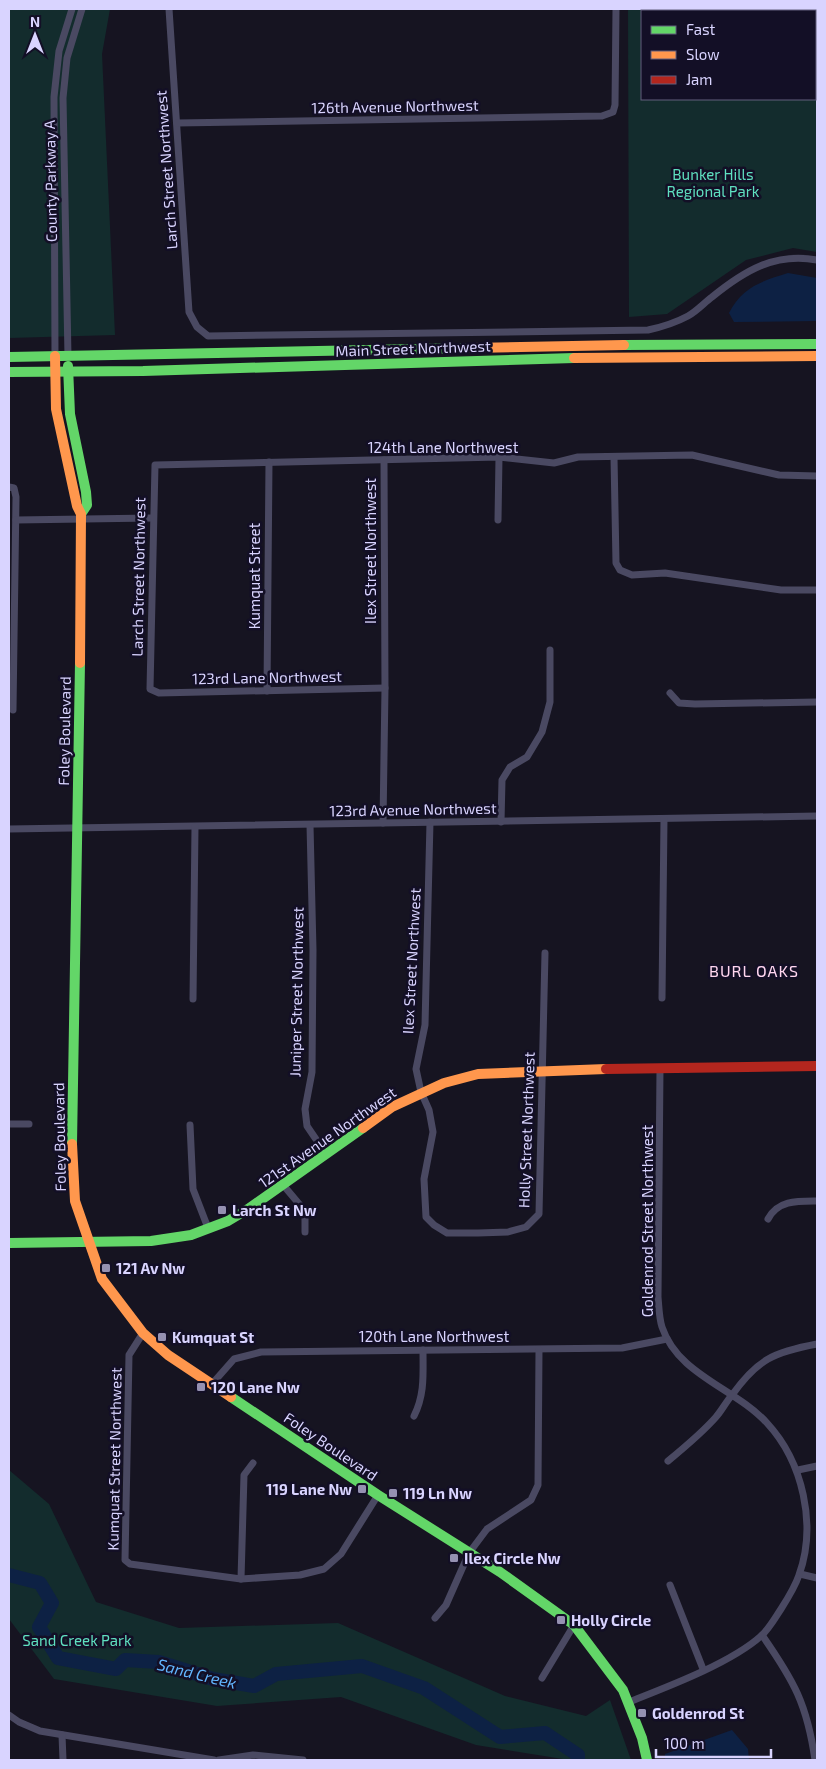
<svg xmlns="http://www.w3.org/2000/svg" width="826" height="1769" font-family="'Exo 2',sans-serif">
<style>
.green{fill:#132c2d;fill-rule:evenodd}
.water{fill:#0d2144}
.lines{fill:none;stroke-linecap:round;stroke-linejoin:round}
.river{stroke:#0d2144;stroke-width:14}
.street{stroke:#4a4962;stroke-width:7}
.fast{stroke:#63d668;stroke-width:10}
.slow{stroke:#ff974d;stroke-width:10}
.jam{stroke:#b3261e;stroke-width:10}
.poi-dot{fill:#9591b1;stroke:#130f26;stroke-width:2}
.labels{text-anchor:middle;dominant-baseline:central;stroke-width:5;stroke-linejoin:round;paint-order:stroke}
.street-label{font-size:15px;fill:#d9d4ff;stroke:#130f26}
.park-label{font-size:15px;fill:#5fe0c0;stroke:#130f26}
.poi-label{font-size:15px;font-weight:bold;fill:#d9d4ff;stroke:#130f26;text-anchor:start}
.neighbourhood-label{font-size:16px;letter-spacing:1px;fill:#ffd6f0;stroke:#130f26}
.water-label{font-size:16px;font-style:italic;fill:#62b6ff;stroke:#130f26}
</style>
<rect width="100%" height="100%" fill="#161421"/>
<!-- green -->
<g class="green">
<path d="M9,9H110L102,54L115,335L9,338Z"/>
<path d="M628,9H817V252L793,248L746,260L667,314L629,317ZM642,11H815V99H642Z"/>
<path d="M9,1470L49,1504L96,1602L179,1628L338,1623L505,1696L586,1716L610,1700L631,1760H569L476,1745L341,1697L217,1706L54,1679L9,1619Z"/>
</g>
<!-- water -->
<g class="water">
<path d="M788,273L817,278V321L734,322L729,313C742,287 762,281 788,273Z"/>
<path d="M732,1730L748,1749L749,1760H665V1754Z"/>
</g>
<g class="lines">
<!-- river -->
<path class="river" d="M9,1575L40,1583L52,1603L39,1627L58,1658L116,1669L125,1660L159,1662L213,1679L254,1686L276,1674L362,1666L424,1688L500,1737L545,1733L578,1755V1760"/>
<!-- street -->
<g class="street">
<path d="M169,9L189,312L197,327L208,336L648,330C662,327 675,323 688,316C697,311 704,303 712,297C744,271 775,252 817,260"/>
<path d="M177,123L602,116L613,112L615,105L616,9"/>
<path d="M55,356L54,97L59,51L72,9"/>
<path d="M68,356L63,98L67,58L82,9"/>
<path d="M614,457L616,563L620,570L632,575L665,573L781,590H817"/>
<path d="M9,487L14,488L16,497L13,710"/>
<path d="M16,520L152,518"/>
<path d="M498,520L499,457"/>
<path d="M385,688L159,693L150,689L155,465L499,457L554,463L578,457L692,455L779,475L817,476"/>
<path d="M267,691L269,462"/>
<path d="M670,693L679,703L695,704L817,702"/>
<path d="M430,822L425,1025L416,1069L421,1092L429,1110L433,1132L424,1179L426,1217L434,1225L447,1233H478L508,1232L526,1227L539,1214L545,953"/>
<path d="M501,822L502,780L510,767L527,757L542,732L550,702V650"/>
<path d="M383,823L385,688L384,460"/>
<path d="M310,825L313,950L312,1072L305,1109L307,1126L326,1154"/>
<path d="M9,829L817,816"/>
<path d="M662,998L664,819"/>
<path d="M193,999L195,827"/>
<path d="M9,1124H29"/>
<path d="M190,1125L193,1189L208,1228"/>
<path d="M284,1186L305,1211V1232"/>
<path d="M768,1219C778,1200 798,1201 817,1201"/>
<path d="M143,1333L129,1355L125,1560L130,1564L241,1579L300,1575L324,1569L341,1554L378,1495"/>
<path d="M212,1384L234,1359L261,1352L622,1348L667,1339"/>
<path d="M414,1416C425,1394 423,1374 423,1350"/>
<path d="M668,1461C685,1447 702,1433 716,1417C722,1410 726,1402 732,1395C758,1359 774,1352 817,1344"/>
<path d="M798,1470L817,1466"/>
<path d="M800,1574L817,1578"/>
<path d="M241,1579L244,1475L253,1463"/>
<path d="M670,1585L703,1669"/>
<path d="M435,1618L446,1605L469,1553L487,1529L531,1500L538,1485L539,1350"/>
<path d="M762,1635C794,1681 807,1704 815,1760"/>
<path d="M542,1678L574,1625"/>
<path d="M629,1702C667,1687 731,1663 761,1636C769,1629 775,1618 781,1609C788,1598 795,1587 799,1575C817,1525 803,1462 767,1423C735,1388 678,1375 662,1327C659,1318 659,1307 658,1297L660,1068"/>
<path d="M9,1715L19,1722L40,1731L214,1760"/>
<path d="M62,1735L63,1760"/>
<path d="M219,1760L253,1755L303,1760"/>
</g>
<!-- fast -->
<g class="fast">
<path d="M624,345L817,344"/>
<path d="M9,357L470,348"/>
<path d="M68,366L70,414L86,492L87,505L81,514"/>
<path d="M9,372L143,371L574,358"/>
<path d="M72,1144L80,663"/>
<path d="M9,1243L151,1241L191,1235L228,1221L248,1209L363,1128"/>
<path d="M231,1397L378,1495L500,1572L574,1625L623,1690L642,1738L647,1760"/>
</g>
<!-- slow -->
<g class="slow">
<path d="M470,348L624,345"/>
<path d="M55,356L56,409L77,506L81,514L80,663"/>
<path d="M574,358L817,356"/>
<path d="M363,1128L392,1107L444,1083L478,1074L606,1069"/>
<path d="M72,1144L75,1201L102,1279L143,1333L168,1355L231,1397"/>
</g>
<!-- jam -->
<path class="jam" d="M606,1069L817,1066"/>
</g>
<!-- markers -->
<g class="poi-dot">
<rect x="217" y="1205" width="10" height="10" rx="2.5"/>
<rect x="101" y="1263" width="10" height="10" rx="2.5"/>
<rect x="157" y="1332" width="10" height="10" rx="2.5"/>
<rect x="196" y="1382" width="10" height="10" rx="2.5"/>
<rect x="357" y="1484" width="10" height="10" rx="2.5"/>
<rect x="388" y="1488" width="10" height="10" rx="2.5"/>
<rect x="449" y="1553" width="10" height="10" rx="2.5"/>
<rect x="556" y="1615" width="10" height="10" rx="2.5"/>
<rect x="637" y="1708" width="10" height="10" rx="2.5"/>
</g>
<g class="labels">
<!-- street labels -->
<g class="street-label">
<text transform="translate(395 106) rotate(-1)">126th Avenue Northwest</text>
<text transform="translate(166 170) rotate(-94)">Larch Street Northwest</text>
<text transform="translate(50 181) rotate(-91)">County Parkway A</text>
<text transform="translate(413 348) rotate(-2)">Main Street Northwest</text>
<text x="443" y="447">124th Lane Northwest</text>
<text transform="translate(370 551) rotate(-90)">Ilex Street Northwest</text>
<text transform="translate(254 576) rotate(-90)">Kumquat Street</text>
<text transform="translate(138 577) rotate(-89)">Larch Street Northwest</text>
<text transform="translate(267 677) rotate(-1)">123rd Lane Northwest</text>
<text transform="translate(64 731) rotate(-89)">Foley Boulevard</text>
<text transform="translate(413 809) rotate(-1)">123rd Avenue Northwest</text>
<text transform="translate(411 961) rotate(-87)">Ilex Street Northwest</text>
<text transform="translate(296 992) rotate(-89)">Juniper Street Northwest</text>
<text transform="translate(526 1130) rotate(-88)">Holly Street Northwest</text>
<text transform="translate(59 1137) rotate(-91)">Foley Boulevard</text>
<text transform="translate(327 1137) rotate(-35)">121st Avenue Northwest</text>
<text transform="translate(647 1221) rotate(-90)">Goldenrod Street Northwest</text>
<text x="434" y="1336">120th Lane Northwest</text>
<text transform="translate(331 1446) rotate(34)">Foley Boulevard</text>
<text transform="translate(114 1459) rotate(-89)">Kumquat Street Northwest</text>
</g>
<!-- park labels -->
<g class="park-label">
<text x="713" y="174">Bunker Hills<tspan x="713" dy="17">Regional Park</tspan></text>
<text x="77" y="1640">Sand Creek Park</text>
</g>
<!-- poi labels -->
<g class="poi-label">
<text x="232" y="1210">Larch St Nw</text>
<text x="116" y="1268">121 Av Nw</text>
<text x="172" y="1337">Kumquat St</text>
<text x="211" y="1387">120 Lane Nw</text>
<text x="352" y="1489" text-anchor="end">119 Lane Nw</text>
<text x="403" y="1493">119 Ln Nw</text>
<text x="464" y="1558">Ilex Circle Nw</text>
<text x="571" y="1620">Holly Circle</text>
<text x="652" y="1713">Goldenrod St</text>
</g>
<!-- neighbourhood labels -->
<g class="neighbourhood-label">
<text x="754" y="970">BURL OAKS</text>
</g>
<!-- water labels -->
<g class="water-label">
<text transform="translate(197 1673) rotate(14)">Sand Creek</text>
</g>
</g>
<!-- border -->
<rect width="826" height="1769" fill="none" stroke="#d9d4ff" stroke-width="20"/>
<!-- legend -->
<rect x="641" y="10" width="175" height="90" fill="#130f26" stroke="#625e7d"/>
<rect x="651" y="26" width="25" height="8" fill="#63d668" stroke="#625e7d"/>
<text x="686" y="35" font-size="15" fill="#d9d4ff">Fast</text>
<rect x="651" y="51" width="25" height="8" fill="#ff974d" stroke="#625e7d"/>
<text x="686" y="60" font-size="15" fill="#d9d4ff">Slow</text>
<rect x="651" y="76" width="25" height="8" fill="#b3261e" stroke="#625e7d"/>
<text x="686" y="85" font-size="15" fill="#d9d4ff">Jam</text>
<!-- north arrow -->
<g transform="translate(35 35)" stroke="#130f26" stroke-width="4" paint-order="stroke">
<path d="M0-4L9 19L0 12L-9 19Z" fill="#d9d4ff"/>
<text y="-8" font-size="14" font-weight="bold" text-anchor="middle" fill="#d9d4ff">N</text>
</g>
<!-- scale -->
<path d="M656 1749v8h115v-8" fill="none" stroke="#d9d4ff" stroke-width="2.5"/>
<text x="664" y="1749" font-size="15" fill="#d9d4ff" stroke="#130f26" stroke-width="4" paint-order="stroke">100 m</text>
</svg>
